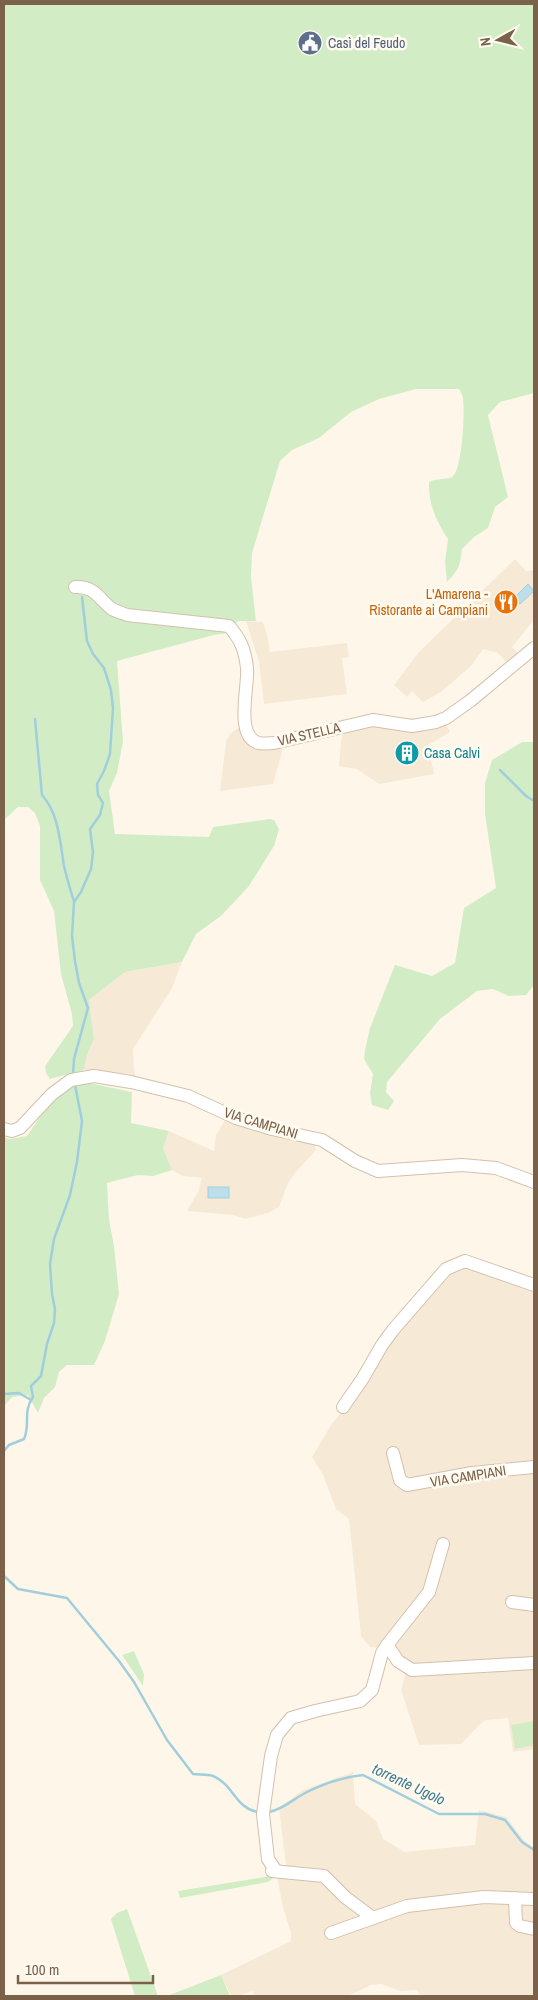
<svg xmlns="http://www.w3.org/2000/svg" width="538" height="2000" font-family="'Archivo Narrow',sans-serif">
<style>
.residential{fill:#f6ead7}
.green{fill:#d2edc6}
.water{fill:#bcdfe9;stroke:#a1cedc}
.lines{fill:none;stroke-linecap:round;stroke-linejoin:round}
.stream{stroke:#a1cedc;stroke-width:2.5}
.minor-casing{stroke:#d2c0ad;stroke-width:14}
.minor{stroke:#fff;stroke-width:12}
.labels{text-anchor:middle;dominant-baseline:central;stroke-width:5;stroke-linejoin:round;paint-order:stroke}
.service-label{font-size:14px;fill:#4e5e75;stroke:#fffbf1;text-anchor:start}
.food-label{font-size:14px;fill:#c56008;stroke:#fffbf1;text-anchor:end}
.street-label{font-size:14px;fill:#7b604a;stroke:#fffbf1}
.culture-label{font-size:14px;fill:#0d838f;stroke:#fffbf1;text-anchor:start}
.water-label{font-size:15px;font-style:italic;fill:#427b8f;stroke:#fffbf1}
</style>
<rect width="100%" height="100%" fill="#fef7e9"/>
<!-- residential -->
<g class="residential">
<path d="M515,559L526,571L534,570V620L512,647L519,654L508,664L498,653L483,649L471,666L441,692L423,702L412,691L407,697L394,685L419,652Z"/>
<path d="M246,621L263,622L267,634L270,652L347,643L349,657L342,658L347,694L264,704L259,662Z"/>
<path d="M444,721L450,732L428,745L434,774L379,784L357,769L339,766L341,741L344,729Z"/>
<path d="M241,726L247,738L281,746L282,752L273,784L220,791L226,741L230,734Z"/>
<path d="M182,962L172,988L133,1049L134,1068L136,1079L130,1074L84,1070L87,1055L94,1039L89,1000L125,972Z"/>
<path d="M227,1117L314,1141L316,1150L295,1173L288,1183L279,1207L268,1213L246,1219L233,1215L187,1211L198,1192L202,1178L183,1176L172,1170L163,1148L169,1131L214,1151L216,1135Z"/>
<path d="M461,1265L534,1287V1749L513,1752L508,1718L486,1720L479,1725L461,1744L419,1745L401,1690L407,1668L386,1649L370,1647L361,1636L349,1519L336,1509L323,1475L312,1457L331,1425L353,1397L387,1344L447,1271Z"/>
<path d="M353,1772L355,1804L376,1821L383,1839L405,1852L475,1845L479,1810L506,1817L524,1840L534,1848V1996H420L417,1990L400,1991L381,1984L371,1985L348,1996H255L252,1991L239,1996H231L221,1975L291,1941V1933L283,1908L277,1876L287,1873L279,1808L303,1790Z"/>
</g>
<!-- green -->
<g class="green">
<path d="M4,4H534V393L500,402L488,415L508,497L495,507L488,528L474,537L462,549C460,566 459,570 447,582L445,562L448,539C436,521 428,503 429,482C438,477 450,481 454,475C462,465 465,413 463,400C463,396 461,392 459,389H416L379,399L351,412L319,438L292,450L280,461L252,553L251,577L256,621H238L228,633L214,635L117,661L123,742L117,773L109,791L115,834L209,837L213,827L270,819L274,820L279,829L274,846L249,886L221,916L196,934L182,962L125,972L89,1000L94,1039L87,1055L84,1070L50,1079L46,1073L45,1066L73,1026L72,1014L61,974L54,911L40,880V826L35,813L28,807H18L4,820Z"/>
<path d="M522,742H534V985L526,995L509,996L493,989L477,991L440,1019L387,1082L386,1092L394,1101L388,1110L372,1105L370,1093L373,1074L364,1059L365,1050L370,1028L395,965L432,976L455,963L464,908L496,888L485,814V783L492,760Z"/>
<path d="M89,1083L132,1092L131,1123L169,1131L163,1148L172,1170L153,1176L138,1175L107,1183L109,1219L114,1246L119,1294L105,1341L94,1365H67L59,1372L55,1387L44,1398L38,1413L28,1395L12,1397L4,1406V1137L10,1139L27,1136L53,1098L68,1086Z"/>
<path d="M134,1651L144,1674L143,1686L122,1655Z"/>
<path d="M534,1721V1745L515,1749L511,1725Z"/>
<path d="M277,1875L268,1882L180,1898L178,1891Z"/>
<path d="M127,1909L158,1996H135L111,1919L117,1913Z"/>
<path d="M221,1975L230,1996H167Z"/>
</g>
<!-- water -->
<g class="water">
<path d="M528,584L534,591L520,604L514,598Z"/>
<rect x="208" y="1187" width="21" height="11"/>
</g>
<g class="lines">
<!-- stream -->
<g class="stream">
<path d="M35,719L42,795C59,814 60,842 64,866C67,878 70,890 74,901"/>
<path d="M500,770L526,796L534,801"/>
<path d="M73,1074L74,1059L88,1008L79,983L75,961L72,936L74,902L81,892L91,869L93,852L90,829L100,815L103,803L98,795L97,784L104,771L110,754L113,708L111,690L104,668L93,654L87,641L82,597"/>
<path d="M4,1394L19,1393L31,1400"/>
<path d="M4,1451L9,1445L24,1439C31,1423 22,1413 33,1397L31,1386L41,1376L47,1344L54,1323L55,1309L52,1294L50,1264L54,1239L70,1195L77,1162L82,1121L75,1085"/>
<path d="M4,1576L18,1589L67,1598L119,1661L134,1682L167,1740L193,1774C199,1775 207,1774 213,1776C234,1785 235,1808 258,1812"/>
<path d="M269,1812C284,1809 293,1799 307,1792C323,1784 344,1777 363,1775L439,1814H485L505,1820L522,1842L534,1850"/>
</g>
<defs>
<g id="minor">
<path d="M75,587C95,586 98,598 112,609C117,612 123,613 127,615L229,626C241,640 245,650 247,668C249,686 234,737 259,743C263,744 270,743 274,743L373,720L412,726L436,722L446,718L470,701L534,648"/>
<path d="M4,1129L12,1131L20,1128L52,1094L71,1080L94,1076L131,1082L188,1096L236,1118L272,1129L322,1140L355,1161L378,1171L462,1165L496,1168L534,1182"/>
<path d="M343,1407L363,1378L382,1345L393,1330L446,1269L465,1261L534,1285"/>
<path d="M393,1453L400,1480L407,1485L472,1473L534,1467"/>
<path d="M443,1544L429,1592L387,1645L398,1661L412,1670L534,1663"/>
<path d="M512,1602L534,1605"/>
<path d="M272,1871L324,1876L345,1897L373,1918"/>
<path d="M276,1871L268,1859L263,1814L271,1756L277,1735L291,1718L315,1711L360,1701L372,1690L382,1653L387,1645"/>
<path d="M515,1898L516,1923L520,1926L534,1929"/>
<path d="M331,1933L407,1906L484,1897L534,1899"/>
</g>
</defs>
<!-- minor casing -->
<use href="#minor" class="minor-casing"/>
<!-- minor -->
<use href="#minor" class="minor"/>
</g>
<!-- icons -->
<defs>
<symbol id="civic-disc" viewBox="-11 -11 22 22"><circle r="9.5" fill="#5c6f8a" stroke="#fffbf1"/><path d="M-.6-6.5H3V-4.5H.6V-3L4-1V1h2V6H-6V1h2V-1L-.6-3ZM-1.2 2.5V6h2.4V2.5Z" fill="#fff"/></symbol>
<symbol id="restaurant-disc" viewBox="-11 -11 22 22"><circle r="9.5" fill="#e8710a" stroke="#fffbf1"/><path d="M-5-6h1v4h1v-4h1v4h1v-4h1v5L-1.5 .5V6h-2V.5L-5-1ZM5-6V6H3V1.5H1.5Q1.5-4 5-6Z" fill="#fff"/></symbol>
<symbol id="building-disc" viewBox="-11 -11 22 22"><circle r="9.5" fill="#0f9aa8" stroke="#fffbf1"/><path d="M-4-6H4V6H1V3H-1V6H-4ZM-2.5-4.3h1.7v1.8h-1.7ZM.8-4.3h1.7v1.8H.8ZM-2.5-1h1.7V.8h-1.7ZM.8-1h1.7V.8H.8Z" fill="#fff"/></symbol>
</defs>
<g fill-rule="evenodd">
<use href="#civic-disc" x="296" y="29" width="28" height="28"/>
<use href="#restaurant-disc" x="492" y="588" width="28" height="28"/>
<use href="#building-disc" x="393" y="739" width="28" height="28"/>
</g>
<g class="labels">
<!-- service labels -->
<g class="service-label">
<text x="328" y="43">Casì del Feudo</text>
</g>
<!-- food labels -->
<g class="food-label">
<text x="488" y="594">L'Amarena -<tspan x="488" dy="16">Ristorante ai Campiani</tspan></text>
</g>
<!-- street labels -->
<g class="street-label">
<text transform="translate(309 734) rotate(-13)">VIA STELLA</text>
<text transform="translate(261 1123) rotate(17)">VIA CAMPIANI</text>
<text transform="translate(468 1476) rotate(-9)">VIA CAMPIANI</text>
</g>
<!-- culture labels -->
<g class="culture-label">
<text x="424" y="753">Casa Calvi</text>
</g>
<!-- water labels -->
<g class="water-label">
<text transform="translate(409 1784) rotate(25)">torrente Ugolo</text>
</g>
</g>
<!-- border -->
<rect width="538" height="2000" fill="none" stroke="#7b604a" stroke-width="10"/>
<!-- north arrow -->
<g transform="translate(498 40) rotate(262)" stroke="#fffbf1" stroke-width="4" paint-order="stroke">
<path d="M0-4L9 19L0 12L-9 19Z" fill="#7b604a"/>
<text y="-8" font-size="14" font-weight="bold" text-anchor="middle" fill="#7b604a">N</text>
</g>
<!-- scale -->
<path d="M18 1975v8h135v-8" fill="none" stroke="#7b604a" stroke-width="2.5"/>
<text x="25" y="1975" font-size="15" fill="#7b604a" stroke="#fffbf1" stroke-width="4" paint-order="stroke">100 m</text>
</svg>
